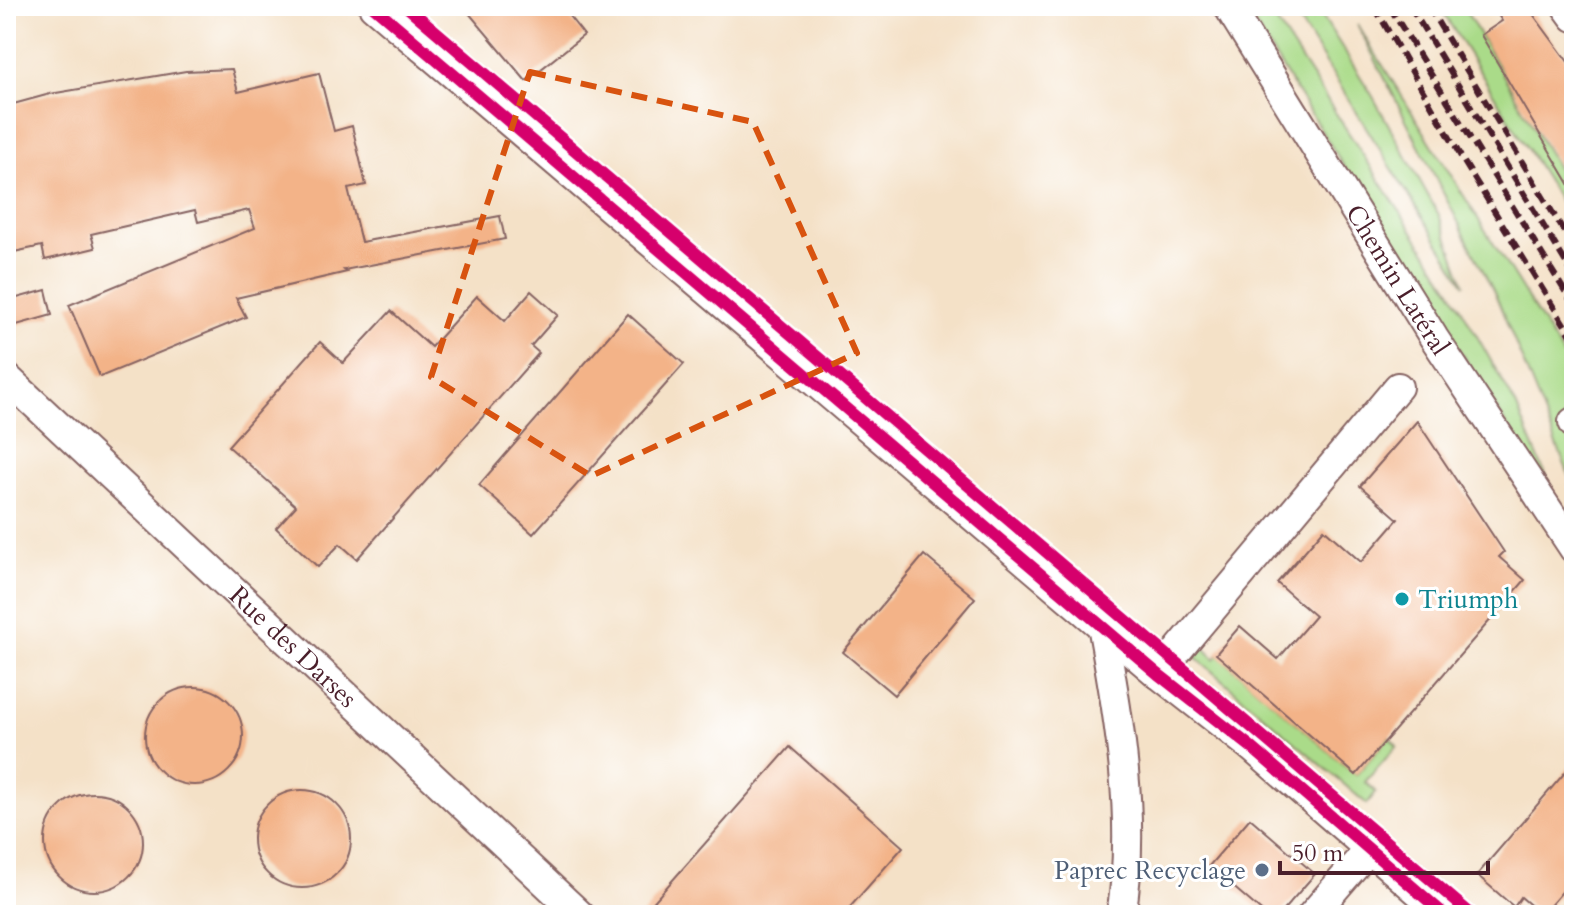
<svg xmlns="http://www.w3.org/2000/svg" width="1580" height="921" font-family="Cardo,serif">
<style>
.green{fill:#aadb89;stroke:#7a7d5a;stroke-width:2}
.building{fill:#f3b388}
.lines{fill:none;stroke-linecap:round;stroke-linejoin:round}
.minor-casing{stroke:#866362;stroke-width:32}
.minor{stroke:#fff;stroke-width:28}
.rail{stroke:#4a1f2b;stroke-width:6;stroke-dasharray:12 6;stroke-linecap:butt}
.cycleway-casing{stroke:#fff;stroke-width:17}
.cycleway{stroke:#d6006c;stroke-width:12}
.marked{fill:none;stroke:#d8530f;stroke-width:6;stroke-dasharray:16 10;stroke-linejoin:round}
.culture-dot{fill:#0f9aa8;stroke:#fff;stroke-width:3}
.service-dot{fill:#5c6f8a;stroke:#fff;stroke-width:3}
.labels{text-anchor:middle;dominant-baseline:central;stroke-width:6;stroke-linejoin:round;paint-order:stroke}
.street-label{font-size:26px;fill:#4a1f2b;stroke:#fff}
.culture-label{font-size:26px;fill:#0d838f;stroke:#fff;text-anchor:start}
.service-label{font-size:26px;fill:#4e5e75;stroke:#fff;text-anchor:end}
</style>
<rect width="100%" height="100%" fill="#fff"/>
<filter id="ink" filterUnits="userSpaceOnUse"><feTurbulence type="fractalNoise" baseFrequency=".0125" numOctaves="2"/><feDisplacementMap in="SourceGraphic" scale="16" xChannelSelector="R" yChannelSelector="G"/><feConvolveMatrix kernelMatrix="1 2 1 2 8 2 1 2 1" color-interpolation-filters="sRGB"/></filter>
<filter id="wash" filterUnits="userSpaceOnUse"><feTurbulence type="fractalNoise" baseFrequency=".006" numOctaves="4" result="noise"/><feDisplacementMap in="SourceGraphic" scale="32" xChannelSelector="R" yChannelSelector="G"/><feGaussianBlur stdDeviation="1.8" result="paint"/><feColorMatrix in="noise" values="0 0 0 0 0 0 0 0 0 0 0 0 0 0 0 0 0 1.4 0 .05"/><feComposite in="paint" operator="in"/></filter>
<g filter="url(#wash)">
<rect width="100%" height="100%" fill="#f4e1c7"/>
<!-- green -->
<g class="green">
<path d="M1243,6H1266L1451,290L1517,407L1559,508Z"/>
<path d="M1290,6H1316L1372,95L1439,215L1465,285Z"/>
<path d="M1439,6H1463L1574,197V224Z"/>
<path d="M1357,24L1574,373V487L1496,296Z"/>
<path d="M1201,645L1215,659L1218,655L1356,775L1389,737L1397,746L1365,782L1376,792L1367,804L1193,655Z"/>
</g>
<g id="blocks">
<!-- building -->
<g class="building">
<path d="M463,6H561L584,35L526,81Z"/>
<path d="M1492,6H1527L1574,70V192L1481,35L1502,21Z"/>
<path d="M232,69L238,92L319,73L334,131L352,126L366,185L348,189L361,242L500,216L505,239L344,270L347,272L236,298L246,317L100,377L69,305L255,228L249,210L198,222L195,210L91,234L95,248L45,260L42,246L14,252L6,218V106L50,94L186,71Z"/>
<path d="M46,290L52,315L6,328V301Z"/>
<path d="M531,291L558,315L531,346L539,353L357,559L340,544L318,567L276,528L296,506L228,446L320,342L343,363L391,311L431,347L477,296L505,321Z"/>
<path d="M628,314L684,364L533,534L479,485Z"/>
<path d="M1417,421L1504,552L1499,557L1525,580L1356,775L1216,654L1240,626L1278,659L1315,616L1277,583L1324,529L1361,562L1398,519L1360,486Z"/>
<path d="M924,555L975,598L894,695L843,652Z"/>
<circle cx="194" cy="736" r="49"/>
<path d="M790,747L903,847L843,915H642Z"/>
<path d="M1574,762V878L1542,915L1521,897L1514,907L1477,875Z"/>
<circle cx="302" cy="839" r="49"/>
<circle cx="94" cy="842" r="49"/>
<path d="M1250,818L1315,874L1279,915H1266L1209,866Z"/>
</g>
</g>
</g>
<g filter="url(#ink)">
<use href="#blocks" fill-opacity="0" stroke="#866362" stroke-width="2"/>
<g class="lines">
<defs>
<g id="minor">
<path d="M373,6L1158,674L1250,746L1445,915"/>
<path id="s1" d="M1228,6L1434,338L1574,549"/>
<path d="M1566,6L1574,17"/>
<path id="s2" d="M6,377L580,915"/>
<path d="M1573,422L1574,424"/>
<path d="M1102,625C1119,717 1137,822 1121,915"/>
<path d="M1158,674L1398,387"/>
<path d="M1312,915L1369,849"/>
</g>
</defs>
<!-- minor casing -->
<use href="#minor" class="minor-casing"/>
<!-- minor -->
<use href="#minor" class="minor"/>
<!-- rail -->
<g class="rail">
<path d="M1374,6L1464,162L1574,340"/>
<path d="M1389,6L1574,306"/>
<path d="M1410,6L1574,276"/>
<path d="M1428,6L1574,248"/>
</g>
<defs>
<g id="cycleway">
<path d="M373,6L1158,674L1250,746L1445,915"/>
<path d="M406,6L1472,915"/>
</g>
</defs>
<!-- cycleway casing -->
<use href="#cycleway" class="cycleway-casing"/>
<!-- cycleway -->
<use href="#cycleway" class="cycleway"/>
</g>
</g>
<!-- marked area -->
<path class="marked" d="M530,72L753,122L857,353L591,476L431,377Z"/>
<!-- markers -->
<circle class="culture-dot" cx="1402" cy="599" r="8"/>
<circle class="service-dot" cx="1262" cy="870" r="8"/>
<g class="labels">
<!-- street labels -->
<g class="street-label">
<text stroke="none"><textPath href="#s1" startOffset="322">Chemin Latéral</textPath></text>
<text stroke="none"><textPath href="#s2" startOffset="394">Rue des Darses</textPath></text>
</g>
<!-- culture labels -->
<g class="culture-label">
<text x="1418" y="599">Triumph</text>
</g>
<!-- service labels -->
<g class="service-label">
<text x="1246" y="870">Paprec Recyclage</text>
</g>
</g>
<!-- margin -->
<rect width="1580" height="921" fill="none" stroke="#fff" stroke-width="32"/>
<!-- scale -->
<path d="M1280 861v12h208v-12" fill="none" stroke="#4a1f2b" stroke-width="4"/>
<text x="1292" y="861" font-size="24" fill="#4a1f2b" stroke="#ffffff" stroke-width="6" paint-order="stroke">50 m</text>
</svg>
